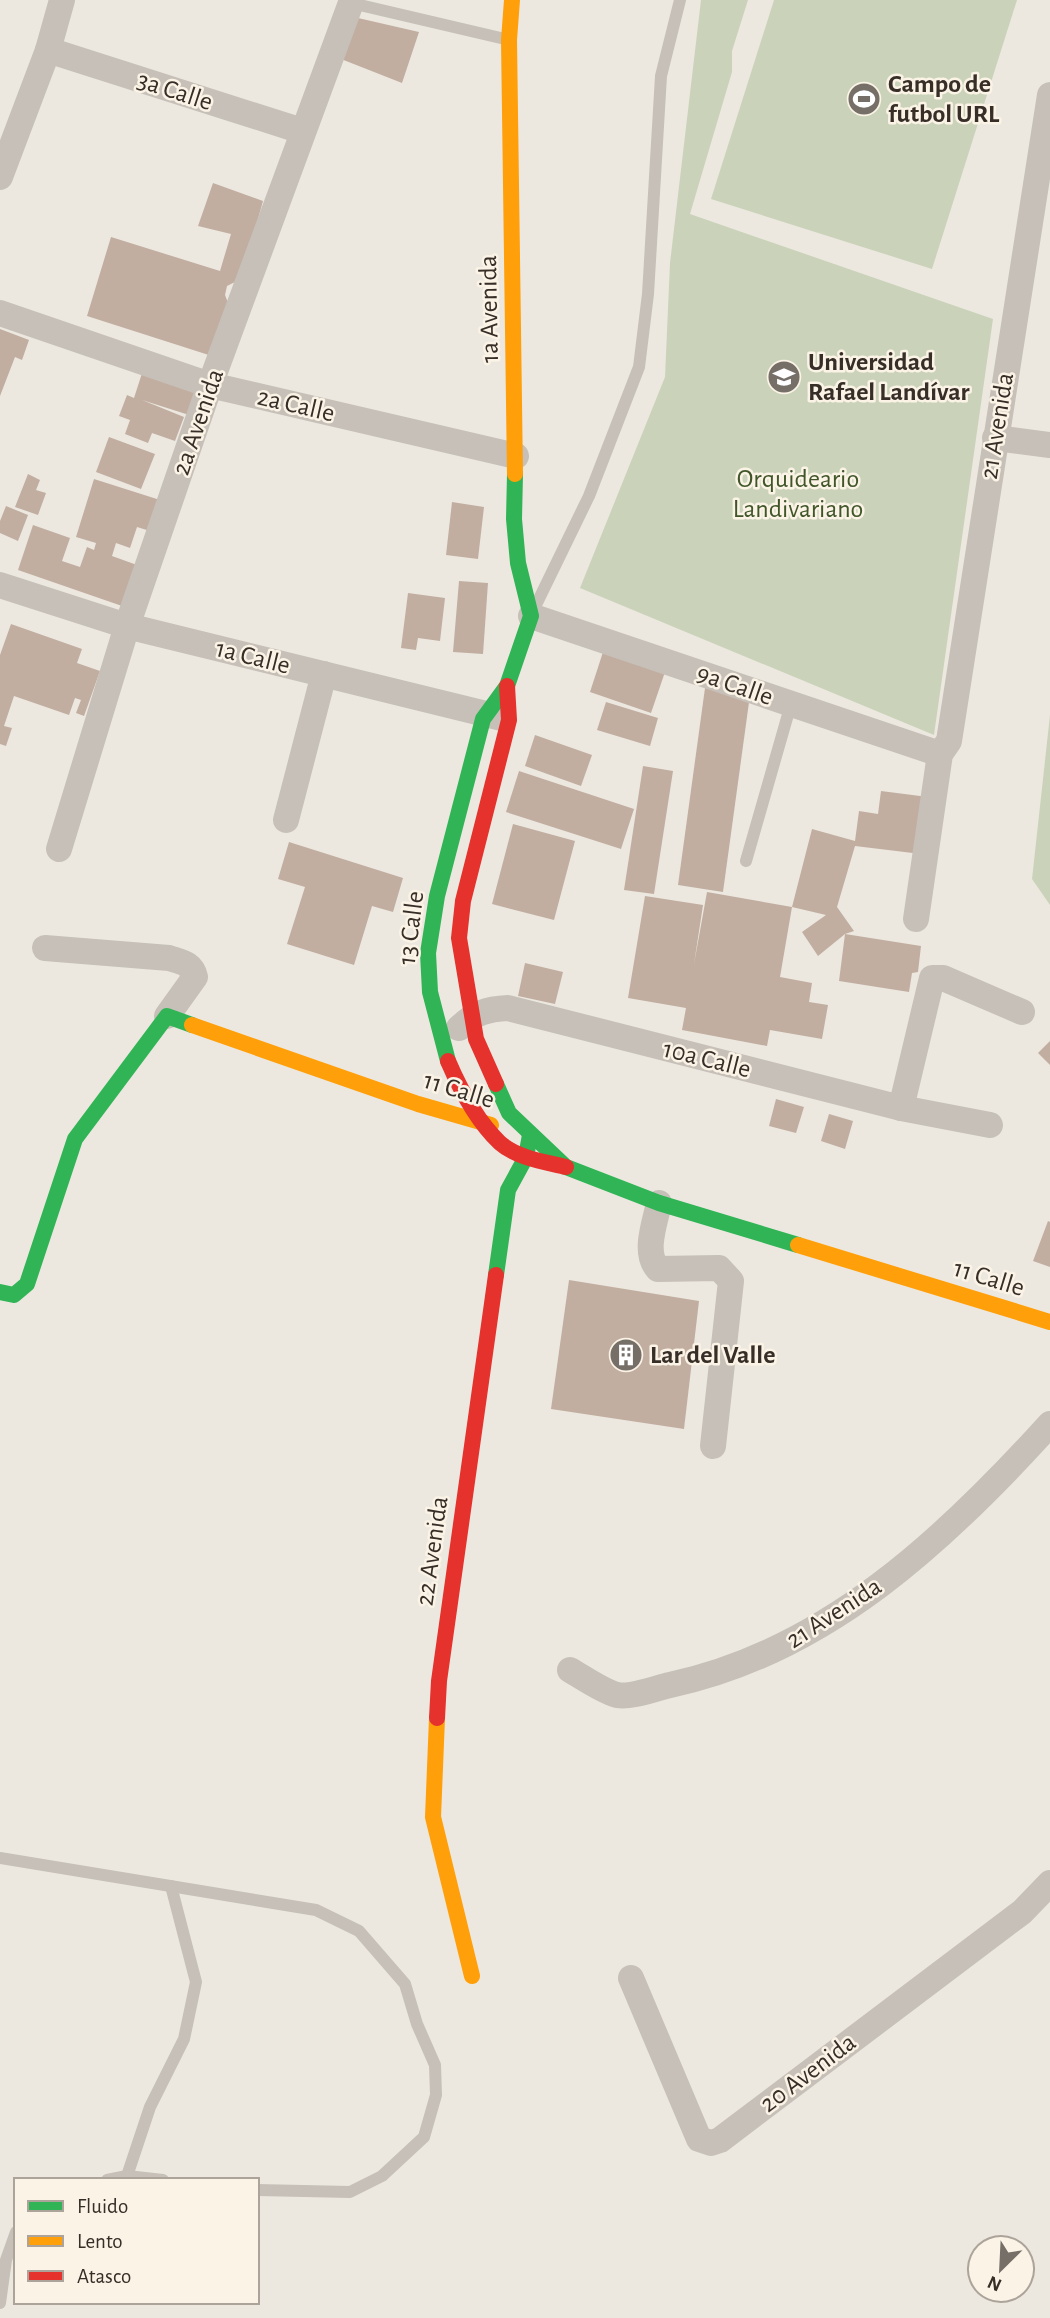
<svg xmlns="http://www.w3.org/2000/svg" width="1050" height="2318" font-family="'Alegreya Sans',sans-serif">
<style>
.green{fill:#cad3b9}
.building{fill:#c1aea0}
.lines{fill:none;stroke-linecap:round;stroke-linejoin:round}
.lane{stroke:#c6c0b8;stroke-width:12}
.street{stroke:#c6c0b8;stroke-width:26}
.fast{stroke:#30b455;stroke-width:16}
.slow{stroke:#ff9f0a;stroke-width:16}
.jam{stroke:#e5322d;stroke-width:16}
.labels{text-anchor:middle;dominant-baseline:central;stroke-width:5;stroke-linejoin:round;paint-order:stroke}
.poi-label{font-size:26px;font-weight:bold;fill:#362e27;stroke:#faf3e6;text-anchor:start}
.street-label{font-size:26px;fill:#362e27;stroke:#faf3e6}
.park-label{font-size:26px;fill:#405629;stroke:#faf3e6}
</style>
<rect width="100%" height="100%" fill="#ece8e0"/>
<!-- green -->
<g class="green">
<path d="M701,0H748L732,51V72L690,214L993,319L934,735L580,588L665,377L670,263Z"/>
<path d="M774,0H1017L932,269L711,199Z"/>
<path d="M1050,715V905L1032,879Z"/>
</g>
<!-- building -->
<g class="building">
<path d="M358,18L419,32L402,83L341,59Z"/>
<path d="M213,183L263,201L241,279L227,286L225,295L230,308L215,357L87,316L111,237L220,271L231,234L198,226Z"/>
<path d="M0,329L29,340L22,360L15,357L0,396Z"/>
<path d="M144,367L200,385L189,415L142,400L184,417L175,441L152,433L148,443L125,434L130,420L119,416L127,395L134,398Z"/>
<path d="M109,437L155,454L141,489L96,472Z"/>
<path d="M28,474L40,480L36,490L46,493L38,515L15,507Z"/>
<path d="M94,479L160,500L150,531L137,527L130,548L116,543L112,556L137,565L122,606L18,570L33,525L70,538L62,561L80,567L87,547L94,550L96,543L76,537Z"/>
<path d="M452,502L484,507L478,559L446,555Z"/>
<path d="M6,506L28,515L18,541L0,533V521Z"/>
<path d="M459,581L488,583L483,654L453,652Z"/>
<path d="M408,593L445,598L440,641L418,638L416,650L401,648Z"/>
<path d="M11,624L82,649L77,663L100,671L84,716L76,713L81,700L75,698L69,715L14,696L4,726L12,728L6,746L0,744V655Z"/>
<path d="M603,652L665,672L651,713L590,692Z"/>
<path d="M705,688L750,695L723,892L678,885Z"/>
<path d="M606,702L658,718L650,746L597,730Z"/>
<path d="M535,735L592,755L581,786L525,766Z"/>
<path d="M643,766L673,771L654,894L624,890Z"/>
<path d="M519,771L634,809L621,849L506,812Z"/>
<path d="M881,791L928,797L921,854L855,846L837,907L854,931L845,934L921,946L918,972L912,973L909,992L839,981L845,934L818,956L802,932L826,915L792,907L812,829L855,841L859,811L878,814Z"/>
<path d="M513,824L575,841L554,920L492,904Z"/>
<path d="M289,842L403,878L393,912L372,906L354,965L287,944L305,887L278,879Z"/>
<path d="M707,892L792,907L780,977L812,983L809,1002L828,1005L822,1039L770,1030L767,1046L682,1030L686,1008L628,998L645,896L703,905L694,964Z"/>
<path d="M525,963L563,972L555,1004L518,996Z"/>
<path d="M1050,1041V1065L1038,1053Z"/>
<path d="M776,1099L804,1107L796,1133L769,1126Z"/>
<path d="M829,1114L853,1121L845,1149L821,1141Z"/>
<path d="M1048,1221L1050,1222V1267L1033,1261Z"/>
<path d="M569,1280L699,1301L684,1429L551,1409Z"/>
</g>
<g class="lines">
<!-- lane -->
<g class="lane">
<path d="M351,3L505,39"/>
<path d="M537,603L589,496L639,367L648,294L661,76L680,0"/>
<path d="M746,861L791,704"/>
<path d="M0,1858L316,1910L359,1931L405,1984L417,2024L435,2065L436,2095L424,2137L382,2176L350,2192L257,2190"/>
<path d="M127,2176L150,2107L184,2039L196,1982L171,1886"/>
<path d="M107,2180L127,2176L163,2180"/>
<path d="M0,2303L6,2260L16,2232"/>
</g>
<!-- street -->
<g class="street">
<path d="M48,50L302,131"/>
<path d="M0,177L48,50L62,0"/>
<path d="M0,313L210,385L516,456"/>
<path d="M995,438L1050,445"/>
<path d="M0,585L127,626L502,718"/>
<path d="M531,616L940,754"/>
<path d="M286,820L324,674"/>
<path d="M59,849L127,626L210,385L352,0"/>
<path d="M916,919L940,754L949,741L1050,95"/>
<path d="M45,948L169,958C181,962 192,963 195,977L167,1016"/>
<path d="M459,1028C474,1013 487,1009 508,1008L901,1108L990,1125"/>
<path d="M901,1108L932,978H943L1022,1012"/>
<path d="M659,1203C655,1223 643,1253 658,1269L719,1268L731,1281L713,1446"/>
<path d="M570,1670C584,1678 602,1691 617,1695C631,1698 656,1688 670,1685C826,1652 946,1539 1050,1424"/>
<path d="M631,1978L699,2139L711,2143L720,2140L1022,1912L1050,1883"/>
</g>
<!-- fast -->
<g class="fast">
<path d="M448,1061L430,992L428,953L437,896L483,719L507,686L531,616L518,563L514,519L515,474"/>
<path d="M496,1084L509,1113L566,1167L659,1203L798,1245"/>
<path d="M496,1275L508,1190L526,1157L530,1135"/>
<path d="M0,1292L14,1295L27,1284L75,1139L167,1016L192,1025"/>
</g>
<!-- slow -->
<g class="slow">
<path d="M512,0L509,40L515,474"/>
<path d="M192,1025L418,1104L491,1125"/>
<path d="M798,1245L1050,1322"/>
<path d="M437,1718L433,1817L472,1976"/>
</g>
<!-- jam -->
<g class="jam">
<path d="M448,1061C460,1089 478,1122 500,1143C517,1158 545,1162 566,1167"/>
<path d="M496,1084L476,1039L459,938L463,901L509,720L507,686"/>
<path d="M437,1718L439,1681L496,1275"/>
</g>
</g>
<!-- icons -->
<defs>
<symbol id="stadium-disc" viewBox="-11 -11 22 22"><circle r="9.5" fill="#766f68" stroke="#faf3e6"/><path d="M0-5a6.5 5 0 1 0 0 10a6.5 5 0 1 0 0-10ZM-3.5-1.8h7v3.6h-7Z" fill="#fff"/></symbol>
<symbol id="university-disc" viewBox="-11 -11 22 22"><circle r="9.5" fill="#766f68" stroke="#faf3e6"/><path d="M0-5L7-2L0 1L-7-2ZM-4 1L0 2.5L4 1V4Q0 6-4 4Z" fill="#fff"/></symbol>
<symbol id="building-disc" viewBox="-11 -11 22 22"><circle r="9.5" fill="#766f68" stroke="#faf3e6"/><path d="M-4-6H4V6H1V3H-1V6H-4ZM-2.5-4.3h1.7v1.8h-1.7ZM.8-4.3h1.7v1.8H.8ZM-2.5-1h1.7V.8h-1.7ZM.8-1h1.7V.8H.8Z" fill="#fff"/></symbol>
</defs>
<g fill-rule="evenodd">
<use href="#stadium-disc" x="845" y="80" width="38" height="38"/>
<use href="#university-disc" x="765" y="358" width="38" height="38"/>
<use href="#building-disc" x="607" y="1336" width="38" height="38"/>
</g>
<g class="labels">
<!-- poi labels -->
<g class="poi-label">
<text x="888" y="84">Campo de<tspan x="888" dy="30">futbol URL</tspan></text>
<text x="808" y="362">Universidad<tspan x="808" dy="30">Rafael Landívar</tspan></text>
<text x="650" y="1355">Lar del Valle</text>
</g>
<!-- street labels -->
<g class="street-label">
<text transform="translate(175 91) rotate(18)">3a Calle</text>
<text transform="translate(489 309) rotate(-91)">1a Avenida</text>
<text transform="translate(296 405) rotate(13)">2a Calle</text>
<text transform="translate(198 422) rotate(-71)">2a Avenida</text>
<text transform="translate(997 426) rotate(-81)">21 Avenida</text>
<text transform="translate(253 657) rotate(14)">1a Calle</text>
<text transform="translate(735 685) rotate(19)">9a Calle</text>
<text transform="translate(411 928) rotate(-83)">13 Calle</text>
<text transform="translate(707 1059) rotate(14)">10a Calle</text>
<text transform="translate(459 1090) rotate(17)">11 Calle</text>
<text transform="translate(989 1278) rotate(17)">11 Calle</text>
<text transform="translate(432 1551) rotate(-82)">22 Avenida</text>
<text transform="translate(834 1613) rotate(-33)">21 Avenida</text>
<text transform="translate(808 2073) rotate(-37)">20 Avenida</text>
</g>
<!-- park labels -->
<g class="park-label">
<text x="798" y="479">Orquideario<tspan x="798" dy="30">Landivariano</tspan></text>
</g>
</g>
<!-- legend -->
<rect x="14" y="2178" width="245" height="126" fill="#faf3e6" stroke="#aca49a" stroke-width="2"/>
<rect x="28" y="2201" width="35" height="10" fill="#30b455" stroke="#aca49a" stroke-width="2"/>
<text x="77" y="2213" font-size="21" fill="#362e27">Fluido</text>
<rect x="28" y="2236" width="35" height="10" fill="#ff9f0a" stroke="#aca49a" stroke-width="2"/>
<text x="77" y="2248" font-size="21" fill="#362e27">Lento</text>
<rect x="28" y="2271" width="35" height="10" fill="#e5322d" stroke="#aca49a" stroke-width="2"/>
<text x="77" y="2283" font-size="21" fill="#362e27">Atasco</text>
<!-- north arrow -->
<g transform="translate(1001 2269) rotate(204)"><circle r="33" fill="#faf3e6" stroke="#aca49a" stroke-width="2"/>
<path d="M0-5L12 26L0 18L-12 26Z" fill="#766f68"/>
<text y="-10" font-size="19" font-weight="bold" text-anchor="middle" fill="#362e27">N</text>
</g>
</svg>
